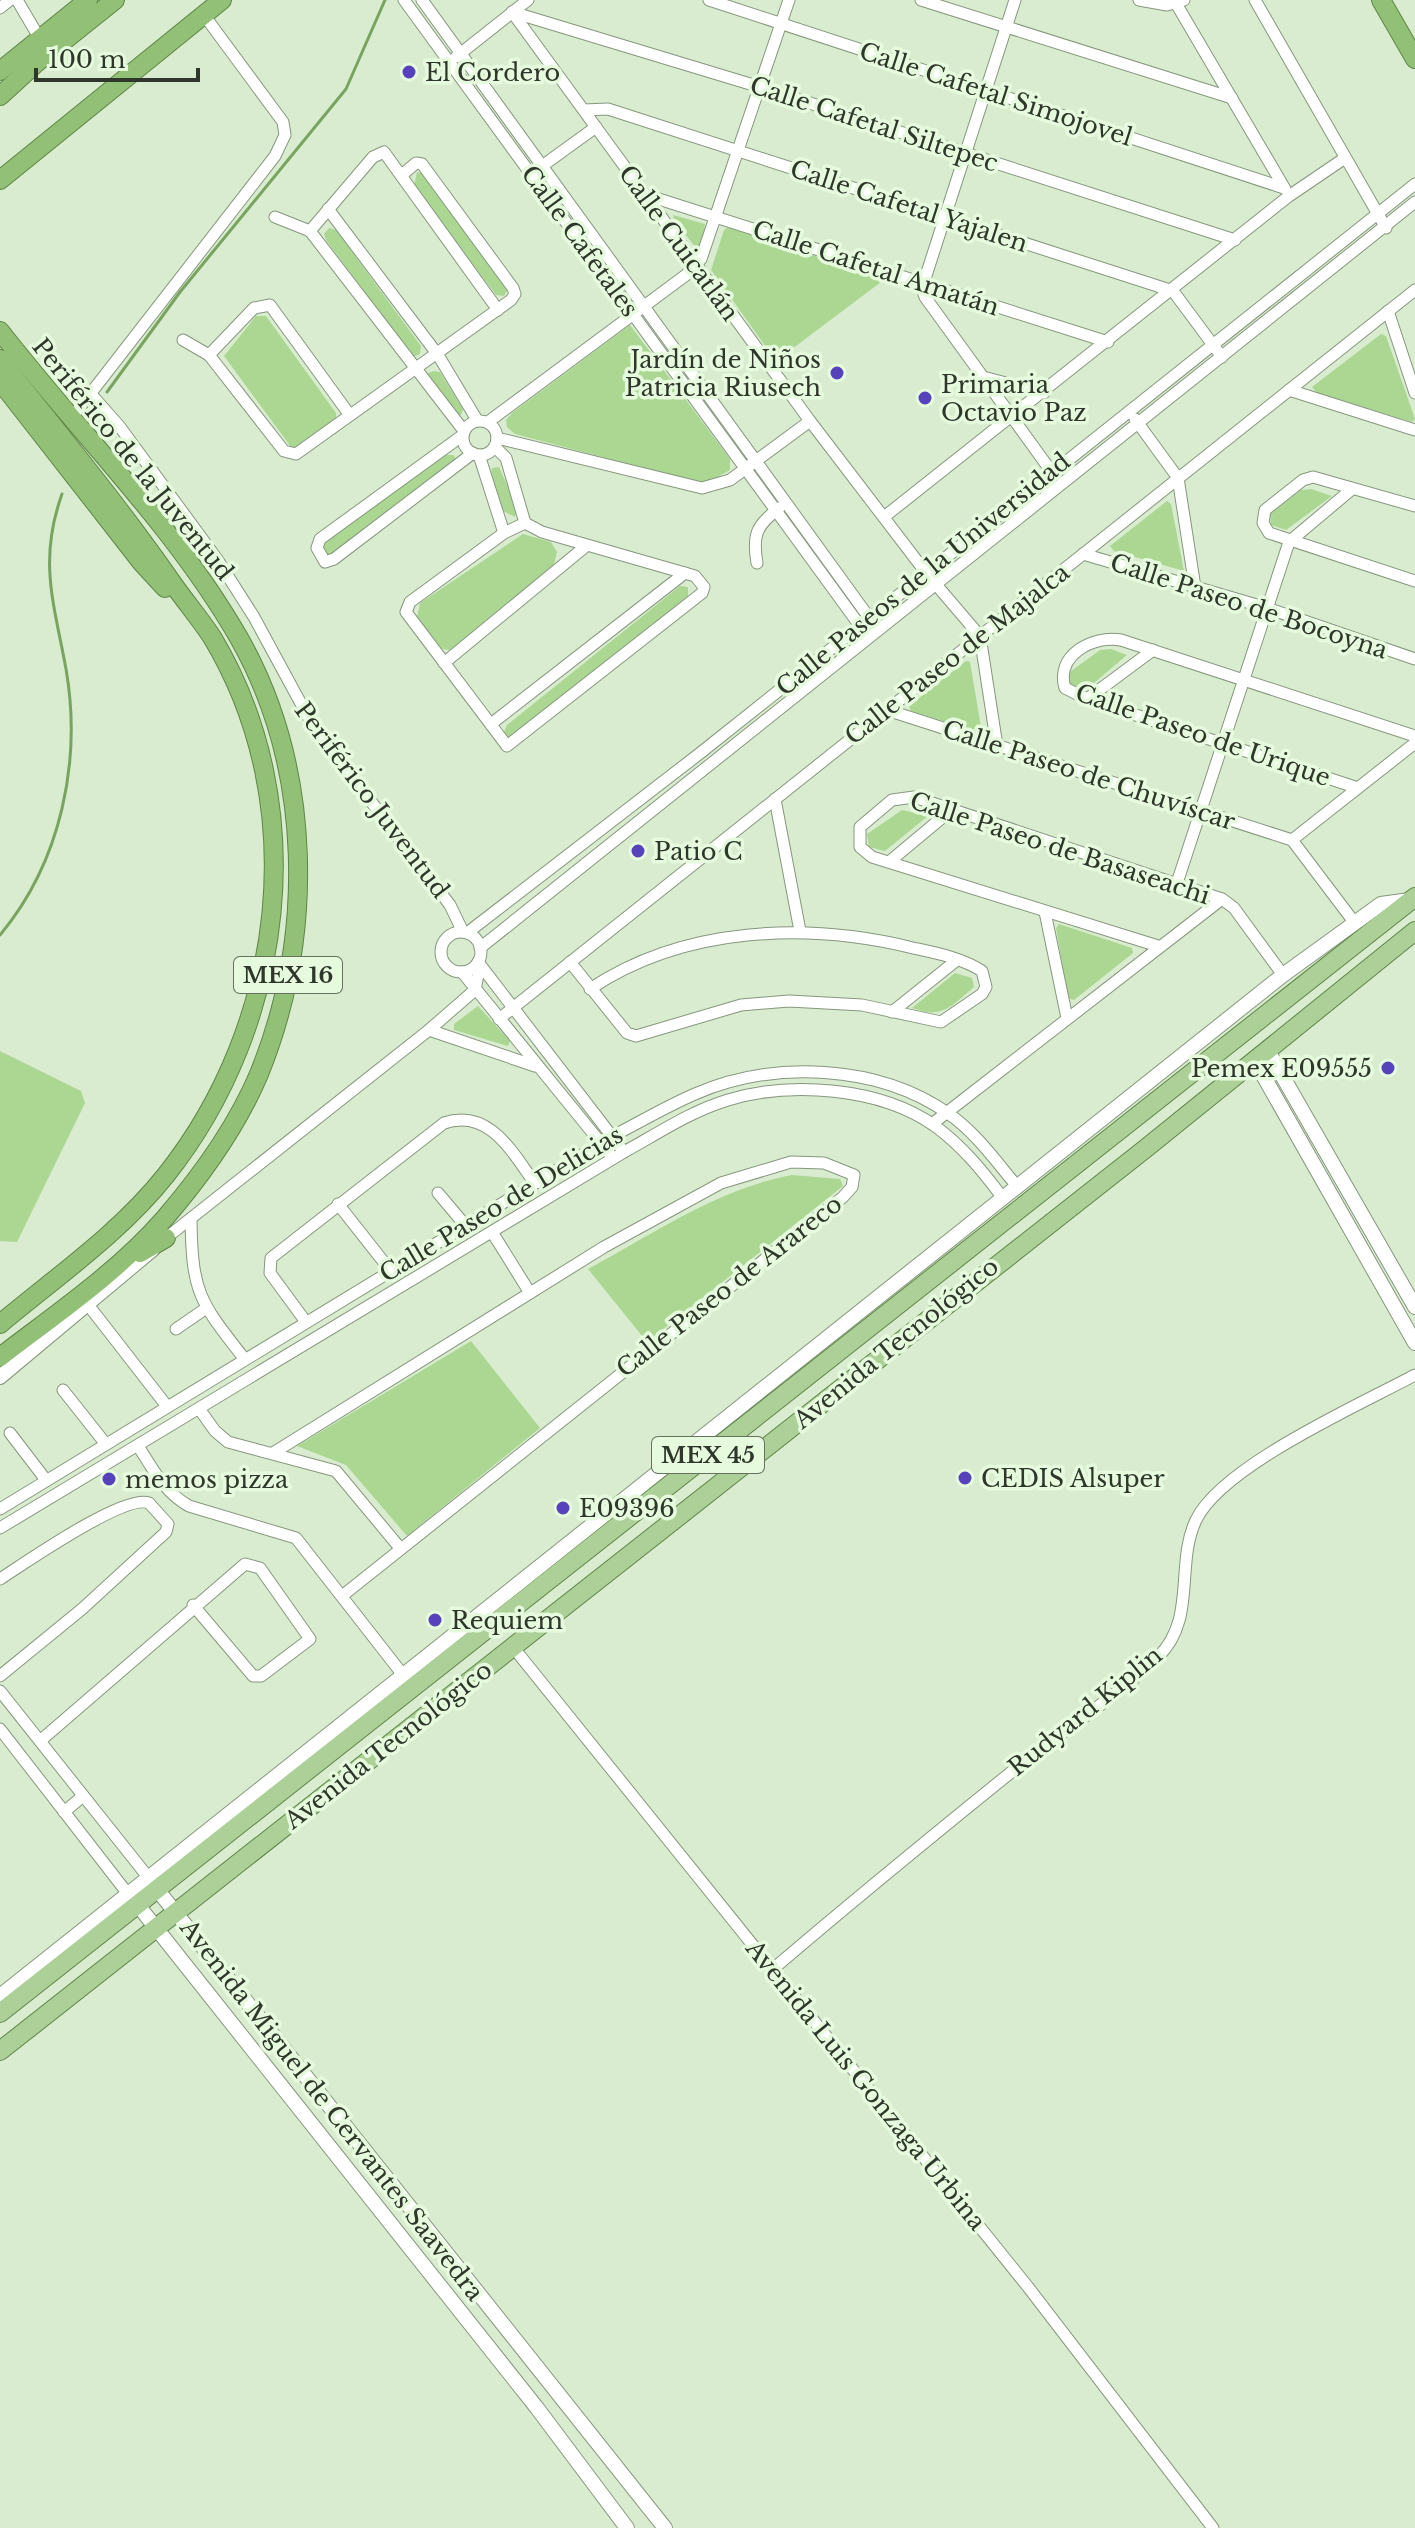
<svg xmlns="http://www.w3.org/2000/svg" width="1415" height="2528" font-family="'Libre Baskerville',serif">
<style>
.green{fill:#abd793}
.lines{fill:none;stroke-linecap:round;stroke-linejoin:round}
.stream{stroke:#78a460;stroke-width:3}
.minor-casing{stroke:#86977d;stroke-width:13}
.tertiary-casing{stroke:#86977d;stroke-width:16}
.primary-casing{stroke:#5e8546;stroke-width:20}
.trunk-casing{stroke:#5e8546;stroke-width:20}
.minor{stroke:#fff;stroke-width:11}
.tertiary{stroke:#fff;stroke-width:14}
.primary{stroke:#add099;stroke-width:18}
.trunk{stroke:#92c077;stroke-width:18}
.poi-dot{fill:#5642ba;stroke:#e6fadd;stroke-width:3}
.labels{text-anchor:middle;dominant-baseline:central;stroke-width:7;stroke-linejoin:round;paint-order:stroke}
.shield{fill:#e6fadd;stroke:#667160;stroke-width:2}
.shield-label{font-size:22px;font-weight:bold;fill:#2f362b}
.poi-label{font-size:24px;fill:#2f362b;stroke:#e6fadd;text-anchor:start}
.street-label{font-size:24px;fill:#2f362b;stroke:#e6fadd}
</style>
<rect width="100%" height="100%" fill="#d9ecd0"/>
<!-- green -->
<g class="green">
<path d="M417,172L425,174L508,289L504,296L496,295L414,186Z"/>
<path d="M673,215L705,224L700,253L674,220Z"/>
<path d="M728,227L885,279L776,361L711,270L724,230Z"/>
<path d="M329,228L336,230L421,346L420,354L413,357L326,240L324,234Z"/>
<path d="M256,316H266L336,413V421L298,448L291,447L224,356Z"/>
<path d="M630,325L730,459V470L709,482L700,483L515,434L507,427L506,420L512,413Z"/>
<path d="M1381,334L1386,336L1415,419L1412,422L1317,393L1312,387Z"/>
<path d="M434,371L440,372L463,409L461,415L457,416L429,380L428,373Z"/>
<path d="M445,455H454L456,460L329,556L323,555L322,543Z"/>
<path d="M499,467L517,507L515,517L503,511L491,474L492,468Z"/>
<path d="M1311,489L1332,496L1286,530L1271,525L1270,514L1301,490Z"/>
<path d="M1167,501L1171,504L1184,571L1114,551L1110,546Z"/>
<path d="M523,534L551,542L557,552L554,564L450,650L442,649L417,617L420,603Z"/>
<path d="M680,586L688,587V598L516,736L507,737L504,732L507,725Z"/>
<path d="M1111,649L1127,655L1087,689L1069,685L1067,674L1100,650Z"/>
<path d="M966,661L970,662L982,733L911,711L909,706Z"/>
<path d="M902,810L928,816L885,851L869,847L867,834Z"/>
<path d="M1059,924L1132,948L1133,953L1074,1000L1068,998L1056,928Z"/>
<path d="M955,973L972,978L974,987C950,1007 943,1019 912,1008Z"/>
<path d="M478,1006L510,1041L508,1046L454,1030V1024Z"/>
<path d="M0,1051L81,1091L85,1103L17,1242L0,1241Z"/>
<path d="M792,1175L840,1179L843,1186L647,1342L588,1269C655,1233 717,1189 792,1175Z"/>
<path d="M471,1341L540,1428L407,1536L346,1465L297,1446Z"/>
</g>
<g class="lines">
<!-- stream -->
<g class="stream">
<path d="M107,392L180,292L346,89L385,0"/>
<path d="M0,935C61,862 82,761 66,669C54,603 38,561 62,494"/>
</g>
<defs>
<g id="minor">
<path d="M17,0L40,39"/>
<path d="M404,0L863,630"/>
<path d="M422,0L873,623"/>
<path d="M709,0L1284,188"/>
<path d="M921,0L1232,98"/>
<path d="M1015,0L922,288L925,297L1051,471"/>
<path d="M1139,0L1167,5L1184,0"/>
<path d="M1174,0L1285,189"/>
<path d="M1255,0L1386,228"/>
<path d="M0,8L10,0"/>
<path d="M512,12L810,421L927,574L980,636L997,746"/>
<path d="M512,12L760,87L1235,240"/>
<path d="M456,57L528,0"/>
<path d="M584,110L608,109L1173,291L1222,357"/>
<path d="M538,169L596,127"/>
<path d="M643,194L1108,342"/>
<path d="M328,209L438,355L477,420"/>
<path d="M275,217L310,231L464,431"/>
<path d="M310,231L373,157L384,152L498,310"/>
<path d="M1388,311L1415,393"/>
<path d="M183,340L209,355"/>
<path d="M983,377L1044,393"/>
<path d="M1289,390L1415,430"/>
<path d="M90,393L120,427L217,559L254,617L312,724L450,905L463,932"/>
<path d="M349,414L270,305L254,308L209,355L284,451L296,454L511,300L515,294L513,288L422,164L416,163L403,174"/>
<path d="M73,416L275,156L285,135L283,122L204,15"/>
<path d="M1135,419L1178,478L1195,587"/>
<circle cx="480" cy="438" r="17"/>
<path d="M488,422L686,275L701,259L789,0"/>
<path d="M463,435L320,539L317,548L325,562L334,559L473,453"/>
<path d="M497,438L702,488L730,480L810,421"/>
<path d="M495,447L506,458L525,523L542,532L695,576L704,587L702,593L507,746L406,612L410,602L504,533L525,523"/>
<path d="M479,455L504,533"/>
<path d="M1415,506L1313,477L1303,480L1265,510L1263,523L1269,533L1415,581"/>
<path d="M884,517L1289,196L1345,158"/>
<path d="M1083,554L1267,608L1415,659"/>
<path d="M757,563C752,534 757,525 779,508"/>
<path d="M444,663L586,546"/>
<path d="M1087,699L1153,650"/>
<path d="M887,710L1292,840"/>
<path d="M491,724L685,573"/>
<path d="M1355,787L1087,699L1065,688C1055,655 1093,635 1121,640L1415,736"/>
<path d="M775,799L800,931"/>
<path d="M1292,840L1415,743"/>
<path d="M1292,840L1354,922"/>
<path d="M889,862L950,811"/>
<path d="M1177,883L1289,542L1352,489"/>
<path d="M1045,912L1067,1018"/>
<circle cx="461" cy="952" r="20"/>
<path d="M467,933L699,754L1415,184"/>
<path d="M1158,946L872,857L860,847V827L892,800L914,797L1222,899L1234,908L1283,975"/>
<path d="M480,948L1415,202"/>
<path d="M478,962L624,1152"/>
<path d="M570,962L627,1033L636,1036L741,1005L789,1001L862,1005L941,1022L982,994L986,987L982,971C962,958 936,953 913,948C807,922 684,926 590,989"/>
<path d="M462,972L613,1158"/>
<path d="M892,1012L957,960"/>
<path d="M499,1019L1415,290"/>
<path d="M429,1030L535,1066"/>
<path d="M932,1124L1222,899"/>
<path d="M438,1193L465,1225"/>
<path d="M338,1204L390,1270"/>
<path d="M191,1219C192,1292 199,1301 243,1357"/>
<path d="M492,1232L530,1293"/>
<path d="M166,1238L429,1030L475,990L480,965"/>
<path d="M89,1306L166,1405"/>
<path d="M306,1322L270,1273L271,1258L444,1123C489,1108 512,1152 534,1182"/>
<path d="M176,1329L205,1309"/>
<path d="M63,1390L105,1443"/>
<path d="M200,1410L215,1431L228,1442L336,1471L400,1548"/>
<path d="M10,1433L46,1480"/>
<path d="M138,1446C153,1469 164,1492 189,1506L296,1538L403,1675"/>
<path d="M273,1453L604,1247L721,1183L791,1162L824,1163L854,1175L852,1187L843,1197L342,1596"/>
<path d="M0,1509L613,1136C640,1122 667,1106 695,1094C773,1060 878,1064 949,1114C976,1133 995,1160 1016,1185"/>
<path d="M0,1528L624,1152C657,1134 691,1111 728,1100C790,1081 880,1087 935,1126C962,1146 982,1170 1002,1197"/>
<path d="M0,1579C25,1563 125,1493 149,1503L168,1524L166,1532L82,1609L0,1676"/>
<path d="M513,1647L1028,2287L1213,2528"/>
<path d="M0,1691L148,1877"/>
<path d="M0,1729L128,1894"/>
<path d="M40,1741L245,1564L260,1568L310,1639L261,1676H253L193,1605"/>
<path d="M64,1812L83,1796"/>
<path d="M773,1969C854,1900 937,1832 1020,1765C1065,1729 1116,1697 1158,1657C1197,1619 1175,1564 1196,1520C1222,1466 1359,1405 1415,1375"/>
</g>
<g id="tertiary">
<path d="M1268,1051L1415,1307"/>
<path d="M1255,1061L1415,1343"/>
<path d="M0,1377L153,1249"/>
<path d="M152,1883L665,2528"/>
<path d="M133,1899L537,2408L627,2528"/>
<path d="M0,1996L1283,975L1381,904L1410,900"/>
</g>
<g id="primary">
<path d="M0,2013L1415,897"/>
<path d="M0,2051L1145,1149L1415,931"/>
</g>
<g id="trunk">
<path d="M1381,0L1415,59"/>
<path d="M0,71L88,0"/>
<path d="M0,96L35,64L115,0"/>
<path d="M0,180L222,0"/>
<path d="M0,331C79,433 174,525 239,638C313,769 315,936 259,1074C237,1126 202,1175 165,1218C118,1272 56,1314 0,1357"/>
<path d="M0,359C58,433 119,506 173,584C185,601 200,619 212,637C313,805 285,1025 166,1175C120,1233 56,1277 0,1324"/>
<path d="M0,381L142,563L165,588"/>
<path d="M140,1253L166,1238"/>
</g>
</defs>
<!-- minor casing -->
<use href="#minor" class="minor-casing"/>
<!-- tertiary casing -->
<use href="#tertiary" class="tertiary-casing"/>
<!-- primary casing -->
<use href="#primary" class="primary-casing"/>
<!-- trunk casing -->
<use href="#trunk" class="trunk-casing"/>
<!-- minor -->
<use href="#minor" class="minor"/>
<!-- tertiary -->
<use href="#tertiary" class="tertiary"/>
<!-- primary -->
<use href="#primary" class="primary"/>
<!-- trunk -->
<use href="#trunk" class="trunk"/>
</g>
<!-- markers -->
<g class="poi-dot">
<circle cx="409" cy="72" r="8"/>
<circle cx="837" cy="373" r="8"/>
<circle cx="925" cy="398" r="8"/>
<circle cx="638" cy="851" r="8"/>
<circle cx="1388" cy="1068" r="8"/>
<circle cx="965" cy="1478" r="8"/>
<circle cx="109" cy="1479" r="8"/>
<circle cx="563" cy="1508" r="8"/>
<circle cx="435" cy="1620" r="8"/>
</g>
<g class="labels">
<!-- shield labels -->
<g class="shield">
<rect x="234" y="957" width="108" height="36" rx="6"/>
<rect x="652" y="1437" width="112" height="36" rx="6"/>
</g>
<g class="shield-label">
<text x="288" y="975">MEX 16</text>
<text x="708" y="1455">MEX 45</text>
</g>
<!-- poi labels -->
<g class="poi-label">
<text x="425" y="72">El Cordero</text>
<text x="821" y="359" text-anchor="end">Jardín de Niños<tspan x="821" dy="28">Patricia Riusech</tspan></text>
<text x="941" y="384">Primaria<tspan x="941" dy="28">Octavio Paz</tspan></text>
<text x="654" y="851">Patio C</text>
<text x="1372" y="1068" text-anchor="end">Pemex E09555</text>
<text x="981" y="1478">CEDIS Alsuper</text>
<text x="125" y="1479">memos pizza</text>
<text x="579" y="1508">E09396</text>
<text x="451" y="1620">Requiem</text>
</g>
<!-- street labels -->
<g class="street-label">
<text transform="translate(996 94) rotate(18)">Calle Cafetal Simojovel</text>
<text transform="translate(874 124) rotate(18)">Calle Cafetal Siltepec</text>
<text transform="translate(909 206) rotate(18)">Calle Cafetal Yajalen</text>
<text transform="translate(580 241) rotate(54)">Calle Cafetales</text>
<text transform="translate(679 243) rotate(54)">Calle Cuicatlán</text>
<text transform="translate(876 268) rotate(18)">Calle Cafetal Amatán</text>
<text transform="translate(133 459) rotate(51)">Periférico de la Juventud</text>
<text transform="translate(923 574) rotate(-39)">Calle Paseos de la Universidad</text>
<text transform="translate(1249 606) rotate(18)">Calle Paseo de Bocoyna</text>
<text transform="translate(957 654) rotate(-38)">Calle Paseo de Majalca</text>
<text transform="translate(1203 735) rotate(19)">Calle Paseo de Urique</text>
<text transform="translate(1089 775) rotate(18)">Calle Paseo de Chuvíscar</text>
<text transform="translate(372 800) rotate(53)">Periférico Juventud</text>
<text transform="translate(1060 848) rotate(18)">Calle Paseo de Basaseachi</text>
<text transform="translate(501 1204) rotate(-31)">Calle Paseo de Delicias</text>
<text transform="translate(729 1286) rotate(-38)">Calle Paseo de Arareco</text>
<text transform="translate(896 1343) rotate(-39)">Avenida Tecnológico</text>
<text transform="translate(1085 1711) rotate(-39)">Rudyard Kiplin</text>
<text transform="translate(388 1745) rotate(-38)">Avenida Tecnológico</text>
<text transform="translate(866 2085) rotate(51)">Avenida Luis Gonzaga Urbina</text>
<text transform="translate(332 2110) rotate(52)">Avenida Miguel de Cervantes Saavedra</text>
</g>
</g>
<!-- scale -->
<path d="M36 68v12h162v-12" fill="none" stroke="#2f362b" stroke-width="4"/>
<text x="48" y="68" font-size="24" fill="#2f362b" stroke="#e6fadd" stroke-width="6" paint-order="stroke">100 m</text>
</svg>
